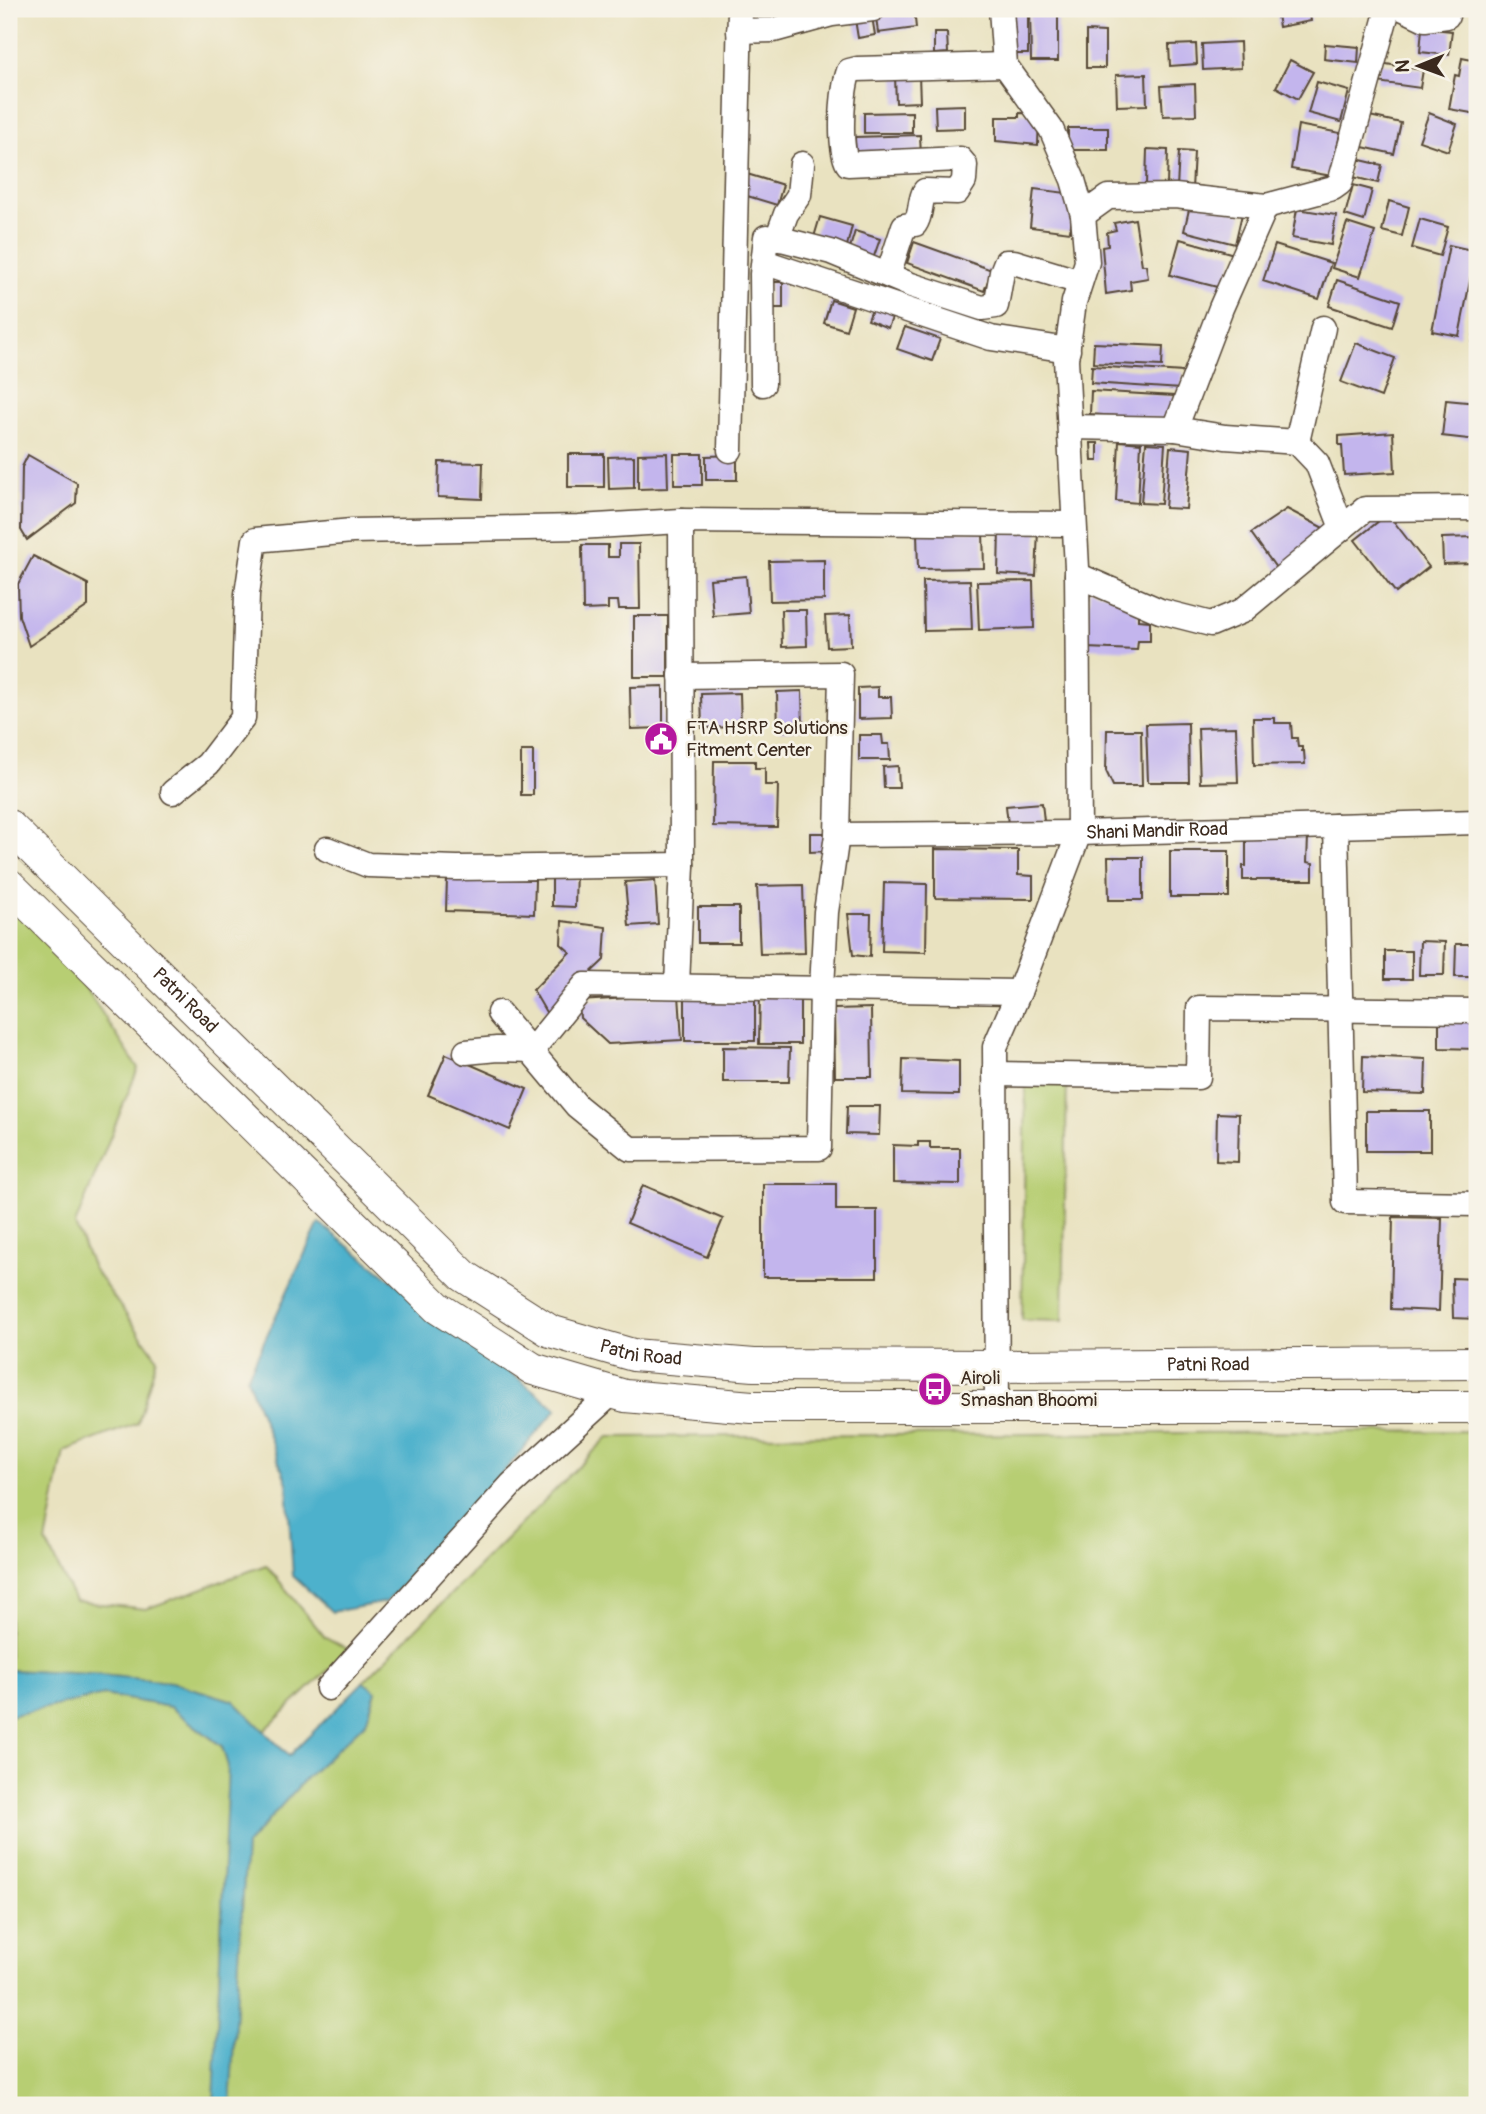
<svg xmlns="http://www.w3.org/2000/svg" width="1486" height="2114" font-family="Pangolin,sans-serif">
  <rect width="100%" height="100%" fill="#f7f3e8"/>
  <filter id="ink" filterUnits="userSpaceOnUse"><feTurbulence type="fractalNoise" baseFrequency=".0143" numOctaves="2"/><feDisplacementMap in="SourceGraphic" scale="14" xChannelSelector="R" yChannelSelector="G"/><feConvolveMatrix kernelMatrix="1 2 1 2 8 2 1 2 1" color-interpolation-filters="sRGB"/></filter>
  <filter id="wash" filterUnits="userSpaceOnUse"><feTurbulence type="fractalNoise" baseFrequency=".00686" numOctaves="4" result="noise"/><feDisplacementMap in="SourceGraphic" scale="28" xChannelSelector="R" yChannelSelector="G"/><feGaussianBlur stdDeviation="1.57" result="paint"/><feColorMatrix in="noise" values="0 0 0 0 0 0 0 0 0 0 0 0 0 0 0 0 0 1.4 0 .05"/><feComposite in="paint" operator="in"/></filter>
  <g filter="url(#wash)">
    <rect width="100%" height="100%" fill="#e9e2c0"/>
    <!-- green -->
    <g fill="#b7ce73" stroke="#797c48" stroke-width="2">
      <polygon points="9,876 14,878 138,1068 75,1225 93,1268 157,1358 138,1423 64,1451 46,1542 75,1601 146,1609 266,1565 324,1636 349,1650 264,1731 234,1701 171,1682 90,1674 9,1670"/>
      <polygon points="1026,1074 1067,1075 1063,1321 1022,1320"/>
      <polygon points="1477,1431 1477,2105 230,2105 246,1845 307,1777 366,1722 376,1692 363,1682 608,1437"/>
      <polygon points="104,1695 170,1707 222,1747 228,1766 214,2105 9,2105 9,1716"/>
    </g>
    <!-- water -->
    <g fill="#4db1cc" stroke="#446e75" stroke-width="2">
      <polygon points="319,1223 557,1409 449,1536 386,1602 332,1612 293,1576 287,1483 247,1378"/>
      <polygon points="9,1670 90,1674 171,1682 234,1701 289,1756 363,1682 376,1691 366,1722 307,1777 246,1845 230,2105 214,2105 228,1766 222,1746 170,1707 104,1695 9,1716"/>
    </g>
    <g id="blocks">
      <!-- building -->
      <g fill="#c3b5ed">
        <polygon points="875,9 914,9 916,28 878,33"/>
        <rect x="1010" y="9" width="18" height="45"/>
        <polygon points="1030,9 1058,9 1058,61 1031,61"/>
        <polygon points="1276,9 1309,9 1311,21 1279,27"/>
        <polygon points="871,10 875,35 858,38 854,13"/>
        <polygon points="1422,28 1452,31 1449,55 1420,52"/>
        <polygon points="1086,31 1105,32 1105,68 1086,68"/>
        <polygon points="934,33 947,33 948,53 934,54"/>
        <polygon points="1240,42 1241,68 1203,70 1202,44"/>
        <polygon points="1196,44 1197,64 1170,66 1169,45"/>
        <polygon points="1325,44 1359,47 1358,63 1324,59"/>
        <polygon points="1462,58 1477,61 1477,114 1449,109 1455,75 1459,76"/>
        <polygon points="1290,60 1313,72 1298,99 1276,87"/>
        <polygon points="1380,63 1423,70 1420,88 1377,82"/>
        <polygon points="1146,74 1147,105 1117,106 1116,75"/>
        <polygon points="919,75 920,102 896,103 895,76"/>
        <polygon points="1317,82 1349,91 1341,122 1308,113"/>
        <polygon points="1195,84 1196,115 1163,116 1161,86"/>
        <polygon points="965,105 965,128 936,129 935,106"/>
        <polygon points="912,112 912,133 864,133 864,113"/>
        <polygon points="1019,113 1039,114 1038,145 996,141 996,117 1019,117"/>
        <polygon points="1429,113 1457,124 1448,151 1419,141"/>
        <polygon points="1365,115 1401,123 1394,154 1358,146"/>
        <polygon points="1298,125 1340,133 1332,176 1291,169"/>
        <rect x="1068" y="128" width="40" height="22"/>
        <polygon points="920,135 921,157 856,159 855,137"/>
        <polygon points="1147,149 1168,150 1167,186 1146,185"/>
        <polygon points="1179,151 1194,152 1192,189 1177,188"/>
        <polygon points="1352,158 1382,165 1378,183 1349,176"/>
        <polygon points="747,174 783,185 777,205 741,194"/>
        <polygon points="1353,185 1372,190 1364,221 1345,215"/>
        <polygon points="1034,189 1075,194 1070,232 1030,227"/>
        <polygon points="1191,201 1242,214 1235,244 1184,231"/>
        <polygon points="1389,201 1409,207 1402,236 1382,231"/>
        <polygon points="1297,209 1336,215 1331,245 1292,238"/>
        <polygon points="820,217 852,226 847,246 814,237"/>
        <polygon points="1135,219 1142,265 1146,265 1148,278 1130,281 1131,290 1106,294 1102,247 1108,246 1107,232 1116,230 1114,223"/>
        <polygon points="1420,219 1448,227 1440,256 1412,248"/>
        <polygon points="1347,223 1375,232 1360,277 1332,268"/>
        <polygon points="855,231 880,239 873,259 849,251"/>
        <polygon points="1180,239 1234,254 1225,289 1170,275"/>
        <polygon points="914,242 992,270 984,291 907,263"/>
        <polygon points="1275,245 1331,263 1319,299 1263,281"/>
        <polygon points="1449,245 1476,251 1459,336 1432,331"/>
        <polygon points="1337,280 1400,301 1392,327 1329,306"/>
        <polygon points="770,282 783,282 783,308 769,308"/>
        <polygon points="831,300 853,307 846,330 824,323"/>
        <polygon points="875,302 895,310 888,328 868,320"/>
        <polygon points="1476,321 1477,321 1477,347 1472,346"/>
        <polygon points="905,327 940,339 932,361 897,349"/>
        <polygon points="1094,343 1163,346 1162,366 1093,363"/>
        <polygon points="1356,343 1395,358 1381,397 1341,382"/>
        <polygon points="1092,366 1183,372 1181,389 1091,383"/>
        <polygon points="1091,391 1174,396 1173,420 1090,414"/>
        <polygon points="1446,400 1477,403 1477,440 1442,436"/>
        <polygon points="1393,432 1395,472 1344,475 1342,445 1339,445 1339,436"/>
        <polygon points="1119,441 1141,443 1138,503 1116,501"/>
        <polygon points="1091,443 1098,443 1098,461 1092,461"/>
        <polygon points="1146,443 1165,444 1161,504 1141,503"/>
        <polygon points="1170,447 1191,449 1186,509 1165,508"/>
        <polygon points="667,453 668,488 638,489 638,454"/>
        <rect x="568" y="454" width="36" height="33"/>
        <rect x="674" y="454" width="28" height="31"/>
        <polygon points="28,455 77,483 76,503 27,540 21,530 22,467"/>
        <polygon points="737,455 737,480 706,480 706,456"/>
        <polygon points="634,456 634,488 609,489 608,457"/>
        <polygon points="439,462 483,463 482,499 438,497"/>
        <polygon points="1287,509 1331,532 1279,572 1251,533"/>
        <polygon points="1388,514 1429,567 1396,593 1355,540"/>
        <polygon points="999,528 1038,530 1036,576 998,574"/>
        <polygon points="983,531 984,568 918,569 917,532"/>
        <polygon points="1474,537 1474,563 1443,564 1442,538"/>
        <polygon points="619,544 639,544 640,609 619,609 618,601 608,601 608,609 583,610 582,545 608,545 608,557 619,557"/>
        <polygon points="33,556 88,584 88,606 29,646 19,616 18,584"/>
        <polygon points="824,560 824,600 770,601 769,561"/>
        <polygon points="746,576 749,613 713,616 710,579"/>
        <polygon points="970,580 972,630 924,631 923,581"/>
        <polygon points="1033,581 1034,628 979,630 977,582"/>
        <polygon points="1090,589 1138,606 1138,620 1150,621 1150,641 1138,641 1137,650 1086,648"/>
        <polygon points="781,610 806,610 807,646 782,647"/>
        <polygon points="850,615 851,646 827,647 825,616"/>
        <rect x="634" y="616" width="34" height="61"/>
        <polygon points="663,686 663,728 631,729 630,687"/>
        <polygon points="878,687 878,697 891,697 892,718 858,719 858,688"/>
        <polygon points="802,691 803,730 778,731 777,692"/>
        <polygon points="740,693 741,727 702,728 701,694"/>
        <polygon points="1253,718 1275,718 1275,723 1291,723 1292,738 1297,738 1298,747 1302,747 1302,751 1304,751 1305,764 1254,765"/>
        <polygon points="1188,723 1189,782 1148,782 1146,724"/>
        <polygon points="1236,727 1238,782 1200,783 1198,728"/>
        <polygon points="1107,730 1141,730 1142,786 1113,786 1106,771"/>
        <polygon points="859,735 882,735 883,744 889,744 890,760 859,760"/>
        <rect x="521" y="751" width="12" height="44"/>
        <polygon points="714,761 755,761 755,768 765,768 765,785 778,785 777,827 713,826"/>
        <polygon points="898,766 899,788 884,788 883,767"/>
        <polygon points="1042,803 1045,830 1009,833 1006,806"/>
        <polygon points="810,833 829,833 829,851 810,852"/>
        <polygon points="1246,837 1308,837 1307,862 1313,863 1313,880 1243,880 1243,866 1246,866"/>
        <polygon points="935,849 1018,850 1018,875 1033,876 1033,899 935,898"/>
        <rect x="1170" y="851" width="59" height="46"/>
        <polygon points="1108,857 1143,857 1143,900 1109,900"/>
        <polygon points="552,868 576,868 575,907 552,906"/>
        <polygon points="447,878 535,880 534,914 446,911"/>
        <polygon points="655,880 658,924 629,926 625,882"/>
        <polygon points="884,883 927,884 926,952 882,951"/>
        <polygon points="803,885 805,953 760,954 757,886"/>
        <rect x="698" y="907" width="41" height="36"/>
        <polygon points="848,914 871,914 870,957 853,955"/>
        <polygon points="562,921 606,927 604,960 547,1014 533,990 570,952 561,944"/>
        <polygon points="1420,941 1445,942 1444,975 1419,975"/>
        <polygon points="1456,944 1477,944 1477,977 1455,977"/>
        <rect x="1385" y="951" width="27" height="28"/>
        <polygon points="755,992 755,1041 685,1041 685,993"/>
        <polygon points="760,992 800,993 800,1044 759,1044"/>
        <polygon points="679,995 682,1040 608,1044 580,1018 579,1001"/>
        <polygon points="871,1008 872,1077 835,1077 834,1009"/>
        <polygon points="1439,1019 1477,1021 1477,1049 1439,1048"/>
        <polygon points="723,1047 790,1048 789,1082 723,1082"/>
        <polygon points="446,1054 527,1089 510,1130 428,1095"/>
        <polygon points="1363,1056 1426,1059 1425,1094 1362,1092"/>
        <polygon points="903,1059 959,1061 959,1095 902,1094"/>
        <polygon points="847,1106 880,1106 879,1135 846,1134"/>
        <rect x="1366" y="1111" width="64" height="40"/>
        <polygon points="1217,1113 1239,1114 1238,1162 1216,1161"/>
        <polygon points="918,1142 930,1142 930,1148 960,1148 960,1184 893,1183 893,1145 918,1146"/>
        <polygon points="763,1184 836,1184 836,1210 877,1210 877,1277 763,1277"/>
        <polygon points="643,1185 723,1219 707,1257 627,1223"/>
        <polygon points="1393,1217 1442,1218 1439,1311 1391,1309"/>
        <polygon points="1452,1278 1477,1279 1477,1319 1453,1318"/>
      </g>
    </g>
  </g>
  <g filter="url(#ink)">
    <use href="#blocks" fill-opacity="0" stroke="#554636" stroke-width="2"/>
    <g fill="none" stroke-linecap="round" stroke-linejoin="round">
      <!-- minor casing -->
      <g stroke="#554636" stroke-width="27">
        <g id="minor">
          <polyline points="1404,9 1425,19 1447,16 1448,9"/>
          <polyline points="739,31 774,30 832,14 873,9"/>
          <polyline points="1266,206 1221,308 1175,429 1225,437 1297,442 1317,463 1342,528"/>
          <polyline points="1083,215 1108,197 1175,196 1266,206 1333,188 1340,183 1388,9"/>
          <polyline points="777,239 786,214 799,195 802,164"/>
          <polyline points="764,262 991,338 1068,350"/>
          <path d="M888,275l16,-49 11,-2c7,-10 4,-23 10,-33l32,1 7,-11 1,-16 -5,-6 -112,5c-10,-17 -6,-74 1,-93l8,-2 148,-4"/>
          <polyline points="763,384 762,274 766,237 785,240 831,252 911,285 982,308 996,306 1002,272 1006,262 1014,262 1080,282"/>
          <polyline points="1070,427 1175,429"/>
          <polyline points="1297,442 1323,328"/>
          <polyline points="730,450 740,9"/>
          <polyline points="1077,575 1160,611 1211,624 1242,611 1365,509 1477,508"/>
          <polyline points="173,792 208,764 243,718 247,594 255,540 352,531 579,527 681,521 1074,524"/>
          <polyline points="1336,826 1345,1202 1477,1204"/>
          <path id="s1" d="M837,835l242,-2 398,-11"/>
          <polyline points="327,849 368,865 457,868 682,865"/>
          <polyline points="677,986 682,865 681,521"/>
          <polyline points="499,1013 577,1106 630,1149 819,1148 822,988 826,912 837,835 841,674 681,676"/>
          <polyline points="466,1052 497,1049 532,1050 585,985 1019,992"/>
          <polyline points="995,1074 1198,1077 1199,1008 1477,1011"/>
          <polyline points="997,1408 995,1047 1019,992 1079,833 1077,568 1066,359 1074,302 1087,262 1083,215 1073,180 1051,129 1005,65 1001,9"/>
          <polyline points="328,1688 512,1484 613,1392"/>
        </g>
      </g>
      <!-- major casing -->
      <g stroke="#554636" stroke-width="34">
        <g id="major">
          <path id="s2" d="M9,826l455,450 86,55 83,24 121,10 243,1 480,-3"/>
          <polyline points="9,885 438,1308 533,1369 625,1396 752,1407 1477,1407"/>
        </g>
      </g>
      <!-- minor -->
      <use href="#minor" stroke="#fff" stroke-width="24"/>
      <!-- major -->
      <use href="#major" stroke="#fff" stroke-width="32"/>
    </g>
  </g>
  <!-- icons -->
  <defs>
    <g id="civic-disc" transform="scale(1.75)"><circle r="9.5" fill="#b5179e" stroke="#f7f3e8"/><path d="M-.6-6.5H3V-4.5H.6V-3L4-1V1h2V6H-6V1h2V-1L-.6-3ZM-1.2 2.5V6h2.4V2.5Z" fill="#fff"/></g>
    <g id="bus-disc" transform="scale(1.75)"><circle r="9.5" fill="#b5179e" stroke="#f7f3e8"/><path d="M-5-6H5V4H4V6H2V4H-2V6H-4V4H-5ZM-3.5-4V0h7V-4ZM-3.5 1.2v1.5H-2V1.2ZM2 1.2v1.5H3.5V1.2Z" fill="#fff"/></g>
  </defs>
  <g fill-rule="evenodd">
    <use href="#civic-disc" x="661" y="739"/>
    <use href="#bus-disc" x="935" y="1389"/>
  </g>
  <g text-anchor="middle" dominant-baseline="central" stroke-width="5" stroke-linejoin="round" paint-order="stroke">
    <!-- poi labels -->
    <g font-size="19" fill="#3b2a1e" stroke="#f7f3e8" text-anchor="start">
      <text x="686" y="728">FTA HSRP Solutions<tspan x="686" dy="22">Fitment Center</tspan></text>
      <text x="960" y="1378">Airoli<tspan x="960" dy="22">Smashan Bhoomi</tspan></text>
    </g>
    <!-- street labels -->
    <g font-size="19" fill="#3b2a1e" stroke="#f7f3e8">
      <text stroke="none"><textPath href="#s1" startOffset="320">Shani Mandir Road</textPath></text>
      <text stroke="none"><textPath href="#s2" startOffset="248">Patni Road</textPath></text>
      <text stroke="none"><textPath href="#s2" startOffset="836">Patni Road</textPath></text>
      <text stroke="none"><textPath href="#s2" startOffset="1404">Patni Road</textPath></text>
    </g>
  </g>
  <!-- margin -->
  <rect width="1486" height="2114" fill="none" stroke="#f7f3e8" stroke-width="35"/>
  <!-- north arrow -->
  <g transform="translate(1419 66) rotate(269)" stroke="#f7f3e8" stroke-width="5" paint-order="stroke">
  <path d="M0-5L12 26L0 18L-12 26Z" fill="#3b2a1e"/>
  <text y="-10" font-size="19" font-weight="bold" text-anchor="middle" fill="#3b2a1e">N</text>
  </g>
</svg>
